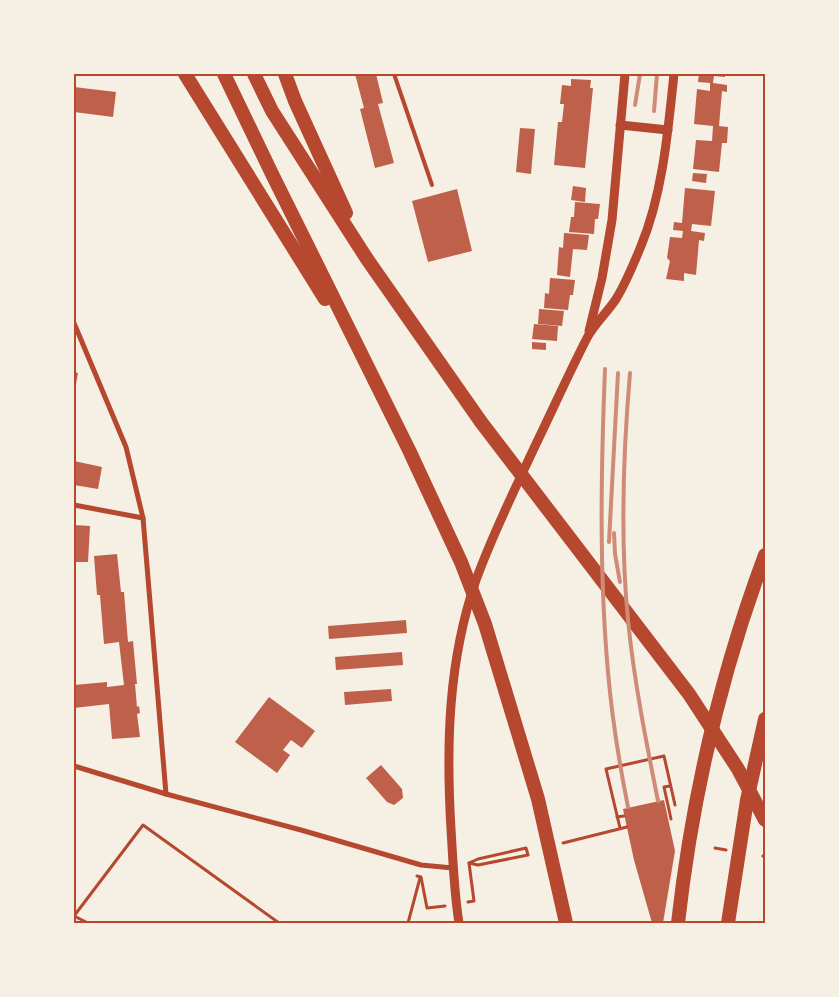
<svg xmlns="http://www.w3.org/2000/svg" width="839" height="997" font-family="'Varela Round',sans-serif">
  <rect width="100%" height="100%" fill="#f6efe4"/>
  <!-- building -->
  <g fill="#bf614a">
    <polygon points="355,74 376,74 383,103 378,104 394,163 375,168 360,109 364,108"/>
    <polygon points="699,74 725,74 725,77 714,76 713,83 727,85 727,92 722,91 719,126 728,127 727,143 722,143 719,172 693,169 696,140 712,141 713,126 694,124 697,89 710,91 710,83 698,82"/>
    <polygon points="571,79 591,80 590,88 593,88 585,168 554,165 558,122 562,122 564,104 560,104 562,85 571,86"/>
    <polygon points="74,87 116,92 113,117 74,112"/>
    <polygon points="520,128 535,129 531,174 516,172"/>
    <polygon points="693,173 707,174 706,183 692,181"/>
    <polygon points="573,186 586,188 585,202 571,200"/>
    <polygon points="685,188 715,191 711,226 692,224 691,231 705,233 704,241 699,240 696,275 684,273 684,281 666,279 670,261 667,258 670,237 682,238 683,231 673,230 674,222 682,223"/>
    <polygon points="457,189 472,251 428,262 412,201"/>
    <polygon points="575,202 600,204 598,219 595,219 594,234 569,232 571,217 574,217"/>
    <polygon points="564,233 589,235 587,250 573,249 570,277 557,275 559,247 563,248"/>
    <polygon points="550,278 575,280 573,295 570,295 568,310 544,308 545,293 549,294"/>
    <polygon points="539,309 564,311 562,326 538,324"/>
    <polygon points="534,324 558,326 557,341 532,339"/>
    <polygon points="532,342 546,343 546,350 532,349"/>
    <polygon points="74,372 78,373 75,390 74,390"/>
    <polygon points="74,461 102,467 98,489 74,485"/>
    <polygon points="74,525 90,526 88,562 74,562"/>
    <polygon points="117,554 121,592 124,592 128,642 133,641 137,684 135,684 137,707 139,706 140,713 137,714 140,737 112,739 109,704 74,708 74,685 107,682 107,687 124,685 119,642 104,644 100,595 97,595 94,556"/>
    <polygon points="406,620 407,633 329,639 328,626"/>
    <polygon points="402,652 403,665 336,670 335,657"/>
    <polygon points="391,689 392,701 345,705 344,692"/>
    <polygon points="269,697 315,731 302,748 291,740 283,750 290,755 277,773 235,742"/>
    <polygon points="381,765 402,789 403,798 394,805 387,802 366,778"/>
    <polygon points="664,800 675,851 663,923 652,923 634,860 623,809"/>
  </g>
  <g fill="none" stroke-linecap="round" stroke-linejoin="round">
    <!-- path -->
    <g stroke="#b5482f" stroke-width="3">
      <polyline points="670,786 664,787 671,819"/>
      <polyline points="617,817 624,816"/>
      <polyline points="620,828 606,769 664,756 675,805"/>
      <polyline points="563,843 627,827"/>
      <polygon points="526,848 528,855 478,865 469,863 478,859"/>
      <polyline points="715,848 726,850"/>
      <polyline points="763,856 765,857"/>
      <polyline points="417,876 421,877 427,908 445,906"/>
      <polyline points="468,902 474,901 469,863"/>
      <polyline points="88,923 74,916 143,825 279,923"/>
      <polyline points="408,923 420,878"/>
    </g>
    <!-- service -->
    <polyline stroke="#b5482f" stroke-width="4" points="394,74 432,185"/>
    <!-- minor -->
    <g stroke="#b5482f" stroke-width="5">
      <polyline points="74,323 126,447 143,518 166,794"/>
      <polyline points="74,505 143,518"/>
      <polyline points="74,766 166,794 301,830 421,865 453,868"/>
    </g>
    <!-- tertiary -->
    <g stroke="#b5482f" stroke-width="9">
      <polyline points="620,125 668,130"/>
      <polyline points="589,331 602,278 612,220 625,74"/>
      <path d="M459,923c-5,-31 -6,-62 -8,-94 -5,-84 -3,-168 25,-249 17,-47 39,-91 60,-136 17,-35 33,-71 51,-106 7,-14 20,-25 29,-39 10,-16 18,-36 25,-53 22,-53 27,-116 33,-172"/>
    </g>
    <!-- motorway -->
    <g stroke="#b5482f" stroke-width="14">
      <polyline points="185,74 325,299"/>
      <polyline points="224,74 273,176 409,450 461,562 485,624 538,799 566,923"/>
      <polyline points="254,74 272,111 367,259 481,422 689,694 738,769 765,820"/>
      <polyline points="285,74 295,101 346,213"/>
      <path d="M678,923c14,-125 43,-250 87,-368"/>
      <polyline points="728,923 747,800 765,719"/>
    </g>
    <!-- rail -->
    <g stroke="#cf8b77" stroke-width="4">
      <polyline points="635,105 640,74"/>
      <polyline points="654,111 657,74"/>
      <path d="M605,369c-4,101 -6,203 3,303 4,46 11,90 20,135"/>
      <path d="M630,373c-7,82 -10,165 -2,247 6,61 18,121 30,181"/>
      <polyline points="614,533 615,554 620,582"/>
      <polyline points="609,542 618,373"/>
    </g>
  </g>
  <!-- border -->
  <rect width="839" height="997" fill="none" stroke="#f6efe4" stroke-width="150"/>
  <rect x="75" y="75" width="689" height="847" fill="none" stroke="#b5482f" stroke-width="2"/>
</svg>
